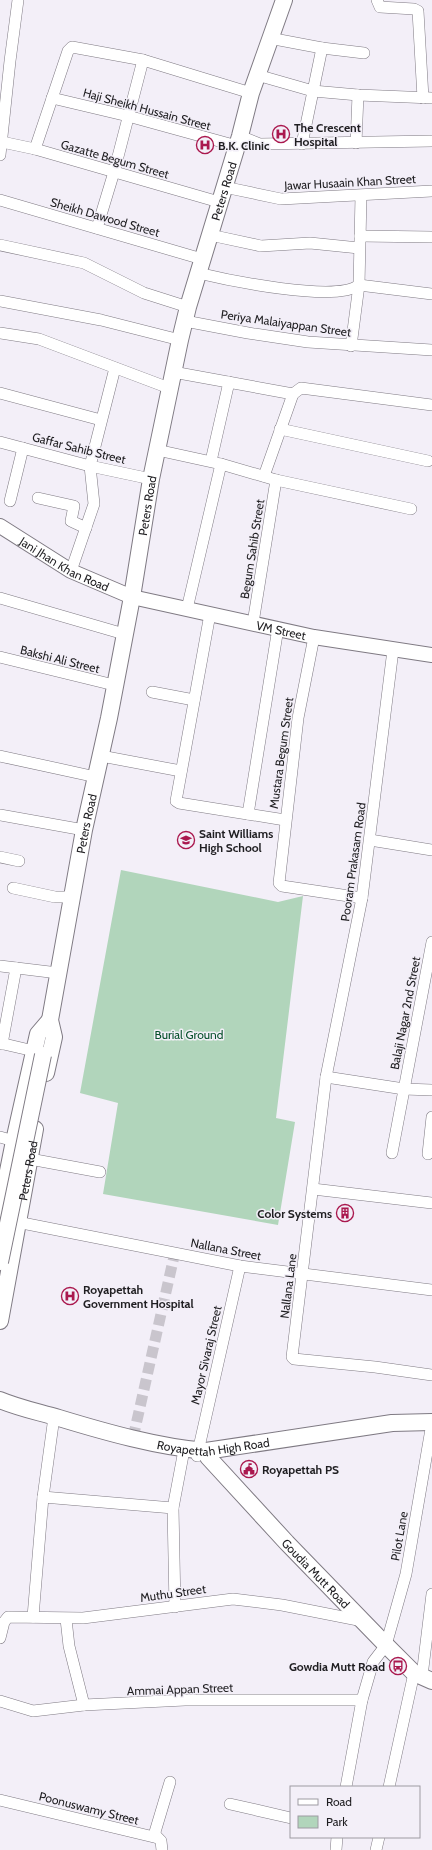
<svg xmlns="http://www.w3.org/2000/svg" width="432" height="1850" font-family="Cabin,sans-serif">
  <rect width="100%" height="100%" fill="#f3eff8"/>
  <!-- green -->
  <polygon fill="#b1d5bb" points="121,870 278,902 303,896 276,1118 295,1122 278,1225 103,1194 118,1103 80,1093"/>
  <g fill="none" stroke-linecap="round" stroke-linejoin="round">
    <!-- minor-tunnel -->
    <polyline stroke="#c9c5cd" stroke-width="11" stroke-dasharray="11 5.5" stroke-linecap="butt" points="133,1438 175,1252"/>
    <!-- minor casing -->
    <g stroke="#7f7a83" stroke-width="12">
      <g id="minor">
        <polyline points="377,0 380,7 414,9 418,11 423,98"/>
        <polyline points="269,38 322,48 364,53"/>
        <polyline points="257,75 313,91 358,95 432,98"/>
        <polyline points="52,98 128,116 237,146"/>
        <polyline points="240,136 260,144 432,141"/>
        <polyline points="2,142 35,149 219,202"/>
        <polyline points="356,143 358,95"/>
        <polyline points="302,144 322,48"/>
        <polyline points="35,149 68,51 72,47 143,60 251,93"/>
        <polyline points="0,155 10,61 18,0"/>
        <polyline points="224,187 281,199 432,191"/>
        <polyline points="0,200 202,259"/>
        <polyline points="97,228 114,172 143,60"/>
        <polyline points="210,235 261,246 310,243 359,248"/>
        <polyline points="360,236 432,237"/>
        <polyline points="0,245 84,263 144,293 188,307"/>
        <path d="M198,273c29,7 138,30 161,12l73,9"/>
        <polyline points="0,301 101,320 180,340"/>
        <polyline points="185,321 248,333 308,342 432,350"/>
        <polyline points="0,333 39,339 169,388"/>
        <polyline points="351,346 359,285 361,196"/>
        <polyline points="173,372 293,394 301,388 432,405"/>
        <polyline points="0,393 101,420"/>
        <polyline points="280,429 428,461"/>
        <polyline points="0,442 90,466 151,479"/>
        <polyline points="157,450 221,464 276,480 411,509"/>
        <polyline points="211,461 229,382"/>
        <polyline points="264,476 293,394"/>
        <polyline points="38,498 74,506 71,521 86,528"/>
        <polyline points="10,501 23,448"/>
        <polyline points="71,571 94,504 90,466 115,368"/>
        <polyline points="0,598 124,634"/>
        <polyline points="187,609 221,464"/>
        <polyline points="210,614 176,801 179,803 285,820"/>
        <polyline points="253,623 276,480"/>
        <polyline points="314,637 298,718 279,883 282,886 362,898"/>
        <polyline points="393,650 362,898 326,1077 292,1357 294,1359 375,1367 432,1375"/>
        <polyline points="0,657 114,685"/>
        <polyline points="152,692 194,700"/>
        <polyline points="0,756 96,777"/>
        <polyline points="101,756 181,771"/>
        <polyline points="248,814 278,628"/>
        <polyline points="0,815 84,830"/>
        <polyline points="370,840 432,850"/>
        <polyline points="0,857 19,861"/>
        <polyline points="13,888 55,897 71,897"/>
        <polyline points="0,966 58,973"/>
        <polyline points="0,1043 34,1051"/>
        <polyline points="2,1044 16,968"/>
        <polyline points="326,1077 404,1089 432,1090"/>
        <polyline points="0,1137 14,1141"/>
        <polyline points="392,1153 432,942"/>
        <polyline points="428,1154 432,1117"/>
        <polyline points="30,1159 100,1172"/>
        <polyline points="313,1189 432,1203"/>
        <polyline points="12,1221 240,1266 432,1290"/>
        <polyline points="197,1456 240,1266"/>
        <polyline points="43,1497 173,1508"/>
        <polyline points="175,1607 173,1508 184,1450"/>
        <polyline points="33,1617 43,1497 54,1417"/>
        <polyline points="66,1619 69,1646 84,1705"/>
        <polyline points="0,1638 4,1622 8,1617 83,1618 233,1599 282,1605 363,1621"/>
        <polyline points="422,1676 432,1594"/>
        <polyline points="0,1701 33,1711 84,1705 185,1700 362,1700"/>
        <polyline points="346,1787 362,1700 373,1662 386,1645 406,1574 431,1429"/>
        <polyline points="389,1787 414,1673"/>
        <polyline points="0,1800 158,1838"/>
        <polyline points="230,1804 291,1818"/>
        <polyline points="162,1850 161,1841 156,1836 155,1832 170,1782"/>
        <polyline points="336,1850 337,1837"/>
        <polyline points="376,1850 379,1837"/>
      </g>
    </g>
    <!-- tertiary casing -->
    <g stroke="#7f7a83" stroke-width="16">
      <g id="tertiary">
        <path id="s1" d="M0,526l71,45 61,26 182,40 118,18"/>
      </g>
    </g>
    <!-- secondary casing -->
    <g stroke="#7f7a83" stroke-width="18">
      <g id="secondary">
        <path id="s2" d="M46,1073l8,-36 -4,-17 34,-190 25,-112 23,-121 19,-118 29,-139 8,-33 52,-171 11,-43 33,-93"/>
        <polyline points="0,1211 14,1141 38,1034 50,1020"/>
        <path id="s3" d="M0,1321l35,-192"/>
        <path id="s4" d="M0,1400c19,8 39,12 59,18 46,14 99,29 147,33l186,-28 40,-1"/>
        <path id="s5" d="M206,1451l2,6 79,86 99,102 28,28 18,8"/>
      </g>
    </g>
    <!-- minor -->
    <use href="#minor" stroke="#fff" stroke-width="11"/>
    <!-- tertiary -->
    <use href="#tertiary" stroke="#fff" stroke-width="14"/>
    <!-- secondary -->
    <use href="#secondary" stroke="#fff" stroke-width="16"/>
    <!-- secondary-bridge casing -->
    <g stroke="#7f7a83" stroke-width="18" stroke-linecap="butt">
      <polyline id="secondary-bridge" points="0,1262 43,1055"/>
    </g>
    <!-- secondary-bridge -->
    <use href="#secondary-bridge" stroke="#fff" stroke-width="16"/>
  </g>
  <!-- icons -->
  <defs>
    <g id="hospital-ring" transform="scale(0.9)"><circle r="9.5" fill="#f3eff8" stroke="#aa184e" stroke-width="1.5"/><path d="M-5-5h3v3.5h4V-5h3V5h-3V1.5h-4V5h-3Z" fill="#aa184e"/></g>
    <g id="school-ring" transform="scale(0.9)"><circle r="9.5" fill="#f3eff8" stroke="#aa184e" stroke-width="1.5"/><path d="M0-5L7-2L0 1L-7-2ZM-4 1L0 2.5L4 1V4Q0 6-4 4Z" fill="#aa184e"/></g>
    <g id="building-ring" transform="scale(0.9)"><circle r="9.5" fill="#f3eff8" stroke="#aa184e" stroke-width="1.5"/><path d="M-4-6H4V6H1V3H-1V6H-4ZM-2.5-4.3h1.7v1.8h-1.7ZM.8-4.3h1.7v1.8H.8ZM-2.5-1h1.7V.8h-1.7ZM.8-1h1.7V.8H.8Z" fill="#aa184e"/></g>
    <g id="civic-ring" transform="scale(0.9)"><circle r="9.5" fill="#f3eff8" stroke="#aa184e" stroke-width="1.5"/><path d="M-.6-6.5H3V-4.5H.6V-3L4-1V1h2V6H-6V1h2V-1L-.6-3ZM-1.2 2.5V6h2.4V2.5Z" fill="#aa184e"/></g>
    <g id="bus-ring" transform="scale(0.9)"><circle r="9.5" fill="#f3eff8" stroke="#aa184e" stroke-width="1.5"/><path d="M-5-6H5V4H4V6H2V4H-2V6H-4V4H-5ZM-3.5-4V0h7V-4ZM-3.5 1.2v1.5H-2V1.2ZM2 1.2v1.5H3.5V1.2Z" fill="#aa184e"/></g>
  </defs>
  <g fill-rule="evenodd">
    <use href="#hospital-ring" x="281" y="134"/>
    <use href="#hospital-ring" x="205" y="145"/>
    <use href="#school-ring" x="186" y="840"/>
    <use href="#building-ring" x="345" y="1213"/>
    <use href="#hospital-ring" x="70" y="1296"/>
    <use href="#civic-ring" x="249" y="1469"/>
    <use href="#bus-ring" x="398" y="1666"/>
  </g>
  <g text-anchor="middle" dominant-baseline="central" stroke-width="3" stroke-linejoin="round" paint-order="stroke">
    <!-- street labels -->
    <g font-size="12" fill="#1f1e21" stroke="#f3eff8">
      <text transform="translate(147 109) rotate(15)">Haji Sheikh Hussain Street</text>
      <text transform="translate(115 159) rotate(16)">Gazatte Begum Street</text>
      <text transform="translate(350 182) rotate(-3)">Jawar Husaain Khan Street</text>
      <text stroke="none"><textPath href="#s2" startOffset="902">Peters Road</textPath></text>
      <text transform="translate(105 217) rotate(16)">Sheikh Dawood Street</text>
      <text transform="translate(286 323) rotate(8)">Periya Malaiyappan Street</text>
      <text transform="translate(79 448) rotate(14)">Gaffar Sahib Street</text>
      <text stroke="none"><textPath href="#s2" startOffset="578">Peters Road</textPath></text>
      <text transform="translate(252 549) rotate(-81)">Begum Sahib Street</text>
      <text stroke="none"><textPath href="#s1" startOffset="75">Jani Jhan Khan Road</textPath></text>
      <text stroke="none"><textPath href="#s1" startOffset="303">VM Street</textPath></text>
      <text transform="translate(60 659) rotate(14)">Bakshi Ali Street</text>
      <text transform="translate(281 753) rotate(-82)">Mustara Begum Street</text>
      <text stroke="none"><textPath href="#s2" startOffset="254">Peters Road</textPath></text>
      <text transform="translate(353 862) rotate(-82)">Pooram Prakasam Road</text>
      <text transform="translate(405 1013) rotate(-79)">Balaji Nagar 2nd Street</text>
      <text stroke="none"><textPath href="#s3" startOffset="153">Peters Road</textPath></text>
      <text transform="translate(226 1249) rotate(11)">Nallana Street</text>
      <text transform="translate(288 1286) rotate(-83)">Nallana Lane</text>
      <text transform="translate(206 1355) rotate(-77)">Mayor Sivaraj Street</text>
      <text stroke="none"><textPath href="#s4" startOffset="220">Royapettah High Road</textPath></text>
      <text transform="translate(399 1536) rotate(-80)">Pilot Lane</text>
      <text stroke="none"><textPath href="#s5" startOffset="165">Goudia Mutt Road</textPath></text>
      <text transform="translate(173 1593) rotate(-8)">Muthu Street</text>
      <text transform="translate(180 1689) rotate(-2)">Ammai Appan Street</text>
      <text transform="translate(89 1808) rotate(14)">Poonuswamy Street</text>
    </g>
    <!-- poi labels -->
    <g font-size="12" font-weight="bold" fill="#1f1e21" stroke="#f3eff8" text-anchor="start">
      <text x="294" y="127">The Crescent<tspan x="294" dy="14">Hospital</tspan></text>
      <text x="218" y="145">B.K. Clinic</text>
      <text x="199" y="833">Saint Williams<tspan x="199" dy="14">High School</tspan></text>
      <text x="332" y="1213" text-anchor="end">Color Systems</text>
      <text x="83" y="1289">Royapettah<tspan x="83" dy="14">Government Hospital</tspan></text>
      <text x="262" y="1469">Royapettah PS</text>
      <text x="385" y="1666" text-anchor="end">Gowdia Mutt Road</text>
    </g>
    <!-- park labels -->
    <g font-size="12" fill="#06502b" stroke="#f3eff8">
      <text x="189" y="1034">Burial Ground</text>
    </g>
  </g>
  <!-- legend -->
  <rect x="290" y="1786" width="130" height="52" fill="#f3eff8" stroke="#9e9ba2"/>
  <rect x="298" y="1799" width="20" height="6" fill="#ffffff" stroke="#9e9ba2"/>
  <text x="326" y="1806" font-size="12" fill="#1f1e21">Road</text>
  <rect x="298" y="1816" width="20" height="12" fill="#b1d5bb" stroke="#9e9ba2"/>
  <text x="326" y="1826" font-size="12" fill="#1f1e21">Park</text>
</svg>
